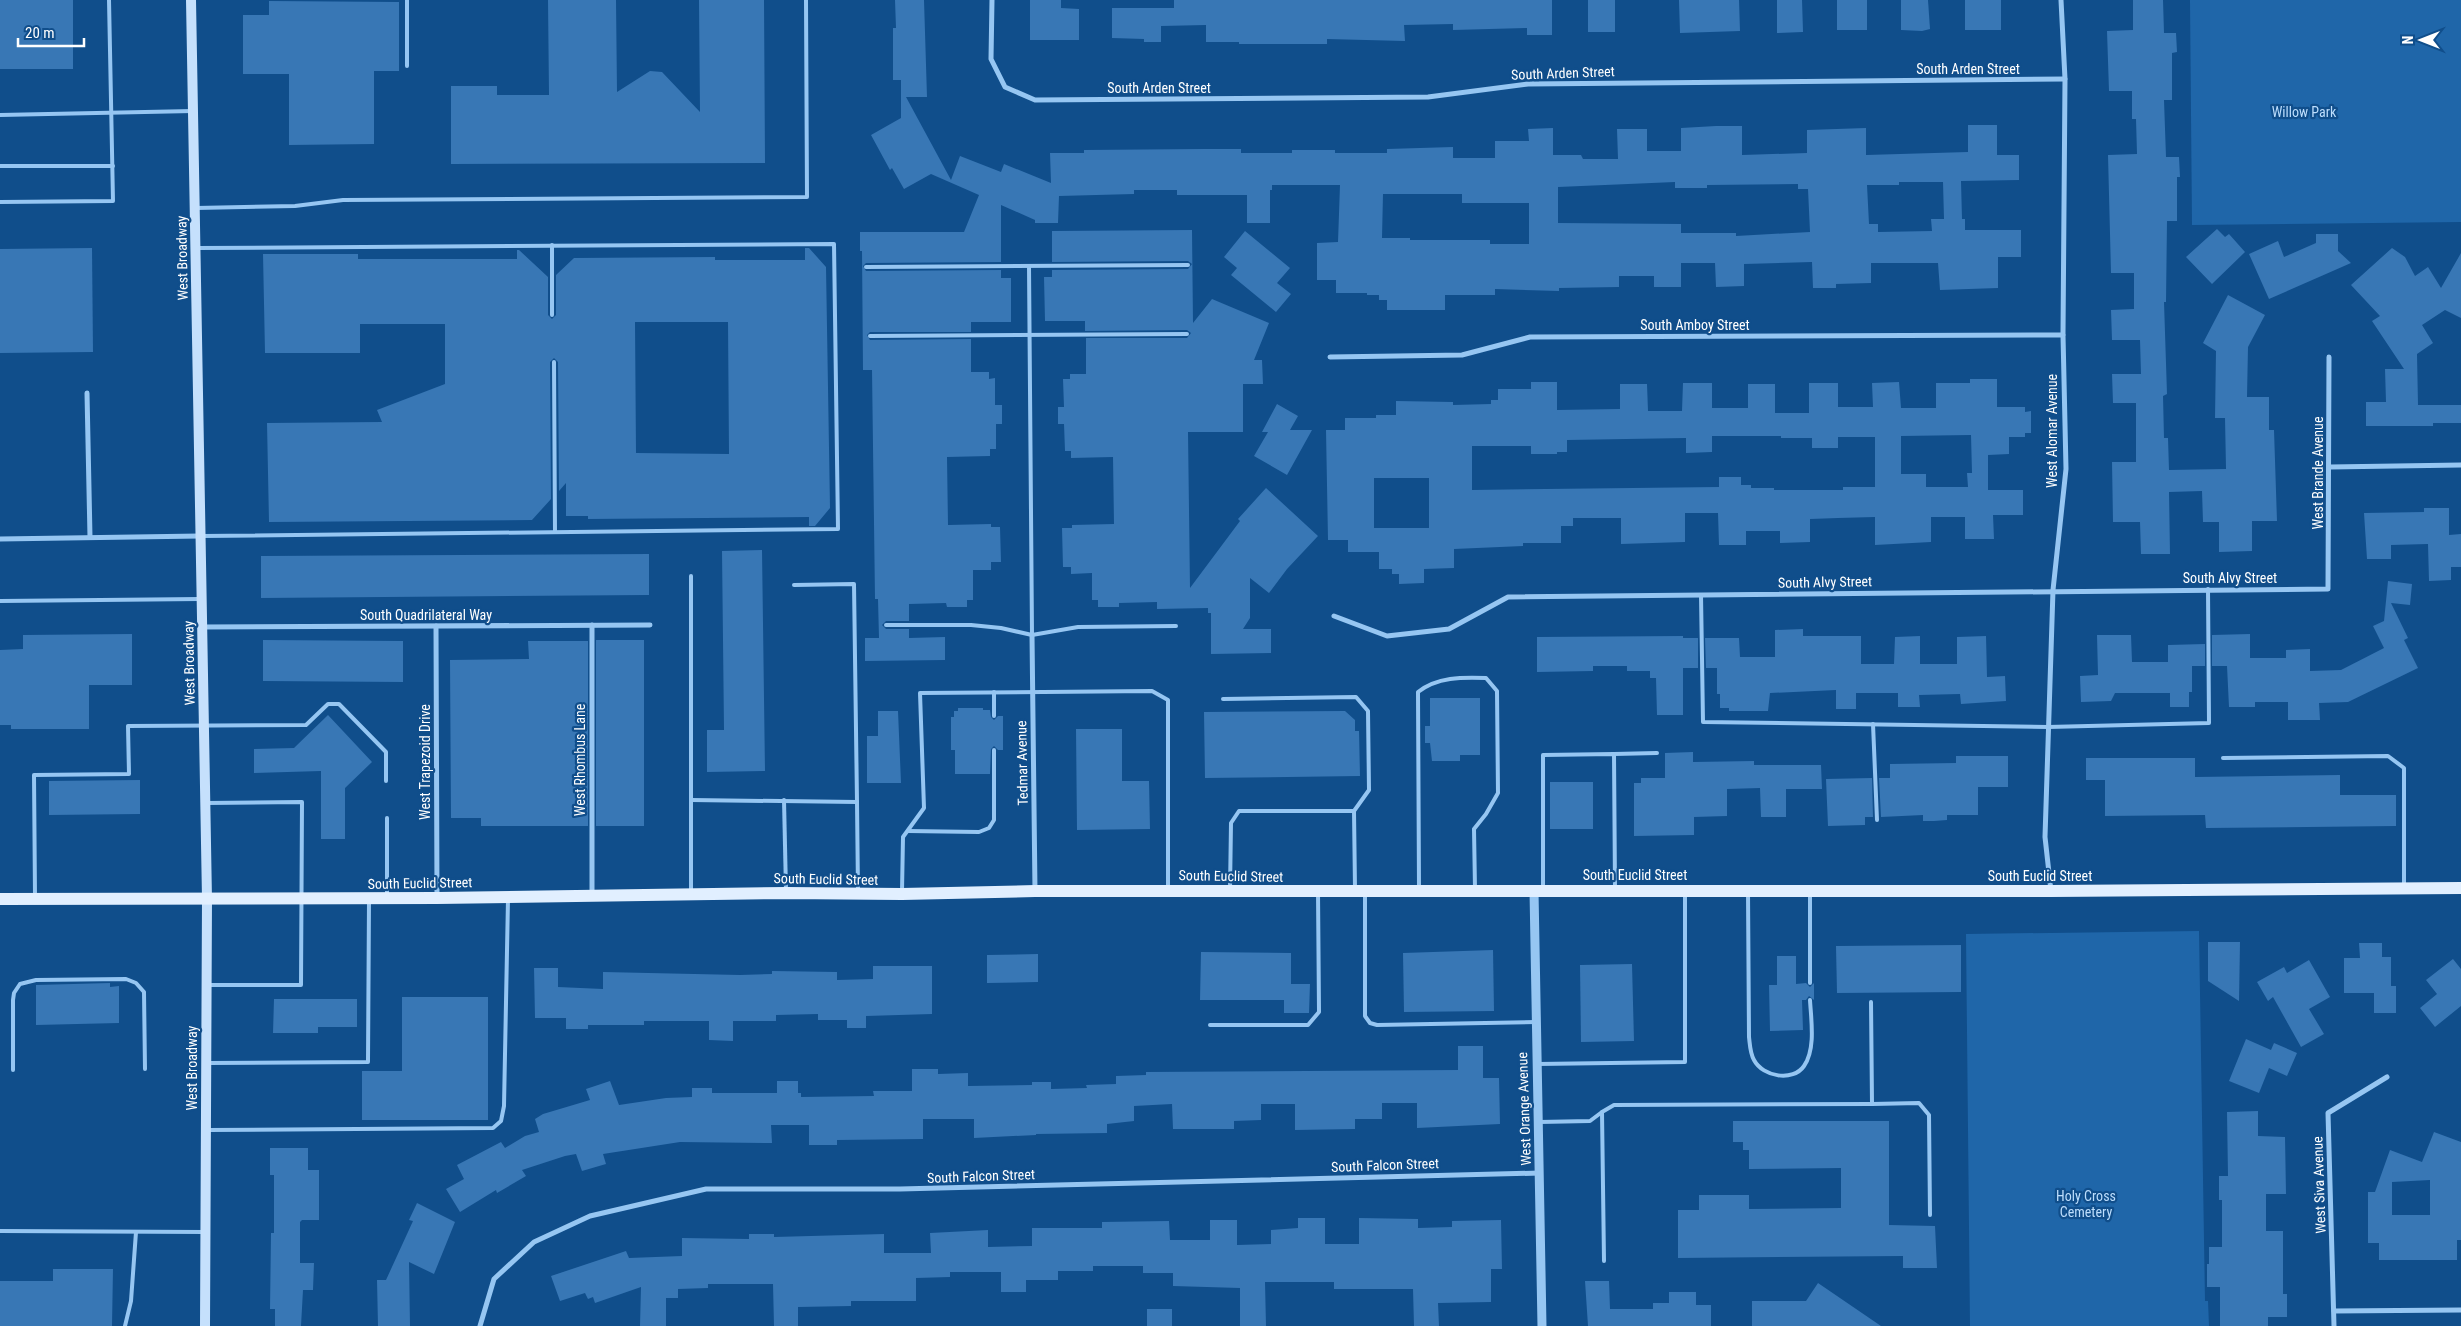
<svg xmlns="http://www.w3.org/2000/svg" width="2461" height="1326" font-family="'Roboto Condensed',sans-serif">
  <rect width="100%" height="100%" fill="#104e8b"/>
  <!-- green -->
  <g fill="#1f66a9">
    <polygon points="2190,0 2461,0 2461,222 2192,225"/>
    <polygon points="2199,931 2205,1301 2208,1301 2209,1326 1970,1326 1966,934"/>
  </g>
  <!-- building -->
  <g fill="#3877b5" fill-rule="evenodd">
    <rect x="0" y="0" width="73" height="69"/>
    <polygon points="548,0 616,0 617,92 650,71 662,72 700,112 699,0 764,0 765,163 451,164 451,86 497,86 497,95 549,95"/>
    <path d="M895,0h29l3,97h-21l45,83 9,-24 41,16 3,-8 47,19 -1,-30h34v-3l119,-1h38v4h51v-3h43v3h52v-4l66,-2v11h42v-17h34l-1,-12 25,-1v27h28l2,4h35l-1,-30h30v22h34v-23l35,-2h26v29l65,-2v-23l59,-2v27l102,-3v-27h29v30h22v25l-58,1 1,38h3v11h56v27h-23v31l-58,2 -2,-27h-67v20l-35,1v4h-23l-1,-26 -68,2v22l-28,1 -1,-24h-34v24h-27v-11h-35v11l-60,1v3l-64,-2v6h-50v15h-58v-10h-8v-5h-12v-2h-31v-13h-19v-37l21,-1 2,-57h-68v5h-2v33h-23v-28h-70v-5h-43v4l-75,2 -1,27h-23v-3l-34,-15v57l-135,1 -3,3 3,5 135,-1v8h10v44h-40v10h-101l-3,3 3,5 101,-1v33h18v7l6,-1v27h7v19h-6v25h-6v7l-43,1 1,68 43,-1v3h9l1,35h-10v8h-18v30h-6v7h-20l-1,-4 -37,1v17h-23l-4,4 4,4h23v9l36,-1v23l-80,1v-23h14l-1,-39h-3l-3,-229h-9l-1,-119h-2v-19h104l15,-37 -48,-21 -27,15 -12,-21 -2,2 -19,-35 30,-17v-38h-8v-52h3zM1675,182v6h32v-3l91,-1v5h10l2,43 -74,4v-3h-55v-9l-123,-1v-36zM1899,182h44l1,37h-13l1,12 -54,1v-8h-9l-2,-39h32zM1383,194h79v9h67v41h-39v-4h-80v-2h-28z"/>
    <polygon points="1030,0 1061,0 1061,8 1079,9 1079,40 1030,40"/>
    <polygon points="1174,0 1552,0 1552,35 1527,35 1527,28 1453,30 1453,24 1404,25 1405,41 1327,39 1327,44 1239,44 1239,42 1206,42 1206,25 1161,26 1161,42 1144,42 1144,39 1112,38 1112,8 1174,8"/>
    <rect x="1588" y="0" width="27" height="32"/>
    <polygon points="1679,0 1739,0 1740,31 1680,33"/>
    <polygon points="1777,0 1802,0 1803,32 1777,33"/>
    <rect x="1837" y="0" width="30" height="30"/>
    <polygon points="1901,0 1928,0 1930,29 1922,31 1901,30"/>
    <rect x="1965" y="0" width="36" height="30"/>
    <polygon points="2133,0 2163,0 2164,33 2176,33 2177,52 2172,53 2172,100 2164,100 2166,157 2179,157 2180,177 2177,177 2177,221 2167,221 2166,302 2164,302 2167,394 2163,396 2164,438 2168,438 2169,470 2226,469 2225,418 2215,418 2216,351 2203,343 2228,295 2265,315 2248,347 2247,397 2269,397 2269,430 2274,430 2277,521 2252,521 2252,551 2219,552 2219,522 2203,522 2202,491 2169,492 2170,554 2141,554 2140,522 2113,522 2112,462 2136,462 2136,403 2113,403 2112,374 2141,374 2140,340 2112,340 2111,310 2134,309 2134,273 2111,273 2108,155 2137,154 2136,119 2132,119 2132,91 2109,91 2107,31 2133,30"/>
    <polygon points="269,1 399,2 399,71 374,71 374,144 289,145 289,74 243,74 243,15 269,15"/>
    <polygon points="2217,229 2225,237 2229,234 2245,252 2212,284 2186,257"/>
    <polygon points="1192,230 1193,323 1212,299 1269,323 1254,360 1262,360 1263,384 1243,384 1243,432 1188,432 1190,588 1240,521 1238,519 1266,488 1318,536 1287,569 1269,593 1250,578 1250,618 1243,629 1271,629 1271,653 1211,654 1211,613 1208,613 1208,608 1157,609 1157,602 1119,603 1119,607 1098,607 1098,600 1092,600 1092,573 1071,574 1071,567 1063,567 1062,528 1072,528 1072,525 1114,524 1113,457 1071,458 1071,451 1065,451 1064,424 1058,424 1058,407 1064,407 1063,379 1070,379 1070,374 1086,374 1086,338 1187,338 1191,333 1187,330 1085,331 1085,321 1045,321 1044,277 1052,277 1052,270 1188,269 1192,264 1188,261 1052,262 1052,231"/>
    <polygon points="1245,231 1290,268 1277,283 1291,294 1276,312 1231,275 1237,268 1224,257"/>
    <polygon points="2316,234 2338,234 2338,251 2351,263 2269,299 2249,254 2278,241 2284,257 2316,243"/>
    <polygon points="92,248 93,352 0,353 0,249"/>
    <path d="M805,248h4l17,19 4,241 -15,18h-6v-9l-221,2v-3h-22v-33l-7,8 -1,-129 -4,-4 -4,4 1,137 -19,21 -263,2 -2,-99 115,-1 -5,-12 68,-26v-60h-85v29h-95l-2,-99h95v5h159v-9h2l29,27v38l4,4 4,-4v-40l18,-17 141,-1v3h90zM635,322h93l1,132 -93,-1z"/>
    <polygon points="2392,248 2405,257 2415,276 2428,267 2441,288 2461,253 2461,318 2445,310 2422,325 2433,343 2417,354 2418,405 2461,405 2461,423 2433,423 2433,426 2366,426 2366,402 2386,402 2385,369 2404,369 2372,321 2380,316 2351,285"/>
    <path d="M1970,379h27v28h28v5l6,-1v22h-6v4h-16v17l-21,1v35h35v25h-30l1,24h-29v-22h-34v25l-56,3v-28l-37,1 -28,1v23l-30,1v-12h-34v14h-27l-1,-32h-33v29l-64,2v-26h-48v8h-12v17h-38v3l-69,3v19l-30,1v14l-25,1v-10h-7v-5h-13v-17h-31v-12h-20l-2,-110h19v-12h31v-3h20v-14l57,1v3l38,-1v-4h7v-11h33v-7h26v28l63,-1v-25h27l1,27h34l1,-28h29v25h36v-24h27v29h34v-30h29v24h35l-1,-24 27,-1 2,26h35v-25h34zM1971,435l1,38h-5l1,14h-42v-13h-25v-38zM1712,436h69v2h31v10h26v-11h37v50h-32v3h-69v-2h-23v-3h-10v-8h-22v10l-247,3v-44h59v8h26v-2h10v-12l119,-2v15l26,-1zM1374,478h55v50h-55z"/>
    <polygon points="1277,404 1298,416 1290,430 1312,430 1287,475 1254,456 1268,432 1262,432"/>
    <polygon points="2424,508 2449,508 2449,535 2461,534 2461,567 2451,567 2451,580 2429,581 2428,544 2391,545 2391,559 2367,559 2364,513 2424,512"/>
    <polygon points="762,550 765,771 707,772 707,730 724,730 722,551"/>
    <polygon points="649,554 649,595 261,598 261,556"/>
    <polygon points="2388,581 2412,584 2410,605 2391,603 2408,638 2404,640 2418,668 2348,702 2319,703 2320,720 2288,720 2288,702 2255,702 2255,707 2229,707 2227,666 2212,666 2212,635 2250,634 2250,658 2286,658 2286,650 2310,649 2310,671 2341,670 2384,648 2373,626 2384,621"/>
    <polygon points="1803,629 1803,636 1861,636 1861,664 1894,664 1895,637 1920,636 1920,664 1957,664 1957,637 1986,636 1987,677 2005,676 2006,701 1961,704 1960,694 1919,695 1920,707 1898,707 1898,693 1856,693 1856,709 1836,709 1836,690 1770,693 1768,711 1729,711 1729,708 1720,708 1720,694 1717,694 1717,668 1706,668 1705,638 1739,638 1740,657 1775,657 1775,630"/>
    <polygon points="132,634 132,685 89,685 89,729 11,729 11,725 0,725 0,650 23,649 23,635"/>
    <polygon points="2097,635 2131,635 2132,662 2168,662 2168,645 2205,644 2205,666 2192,666 2192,692 2189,692 2189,707 2170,707 2170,693 2115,693 2111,701 2081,702 2080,676 2098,675"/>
    <polygon points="1683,636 1683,638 1698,638 1698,668 1683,668 1683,715 1657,715 1656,678 1650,678 1650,671 1627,671 1627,666 1593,666 1593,671 1537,672 1537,637"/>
    <polygon points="263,640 403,641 403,682 263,681"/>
    <rect x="596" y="640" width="48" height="186"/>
    <polygon points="528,641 588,641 588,826 481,826 481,818 451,818 450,660 529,659"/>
    <polygon points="1430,698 1480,698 1480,755 1460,755 1460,761 1432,761 1430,743 1425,743 1425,726 1430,726"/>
    <polygon points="958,708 983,708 983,710 990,710 991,717 994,720 998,716 1003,716 1003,750 998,750 994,746 991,749 990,774 955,774 955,750 951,750 951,717 954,717 954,711 958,711"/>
    <polygon points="878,711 898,711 901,783 867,783 867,736 878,736"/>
    <polygon points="1345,711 1355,720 1355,731 1359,731 1360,776 1205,778 1204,712"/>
    <polygon points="328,715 372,762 345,788 345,839 321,839 321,771 254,773 254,749 294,748"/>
    <polygon points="1076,729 1122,729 1122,781 1149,781 1150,829 1077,830"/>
    <polygon points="1693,752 1693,762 1754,761 1754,765 1821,765 1822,789 1786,789 1786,817 1761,817 1760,788 1727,789 1727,816 1694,817 1694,835 1634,836 1634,783 1641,783 1641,778 1665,778 1665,753"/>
    <polygon points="1956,756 2008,756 2008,787 1978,787 1978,815 1947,815 1947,820 1934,821 1923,821 1923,815 1881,817 1879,778 1890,778 1890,764 1956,763"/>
    <polygon points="2086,758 2195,758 2195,777 2340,775 2340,795 2396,795 2396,826 2206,828 2205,815 2105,816 2105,780 2086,780"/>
    <polygon points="1872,778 1873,817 1865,817 1865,825 1828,826 1826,779"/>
    <polygon points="140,780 140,814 49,815 49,781"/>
    <rect x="1550" y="782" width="43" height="47"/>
    <polygon points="2208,942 2240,942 2239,1001 2208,981"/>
    <polygon points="2359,943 2382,943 2382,957 2391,957 2391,986 2396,986 2396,1013 2374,1013 2374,993 2344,993 2344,958 2360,958"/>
    <polygon points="1961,945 1961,992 1837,993 1836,946"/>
    <polygon points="1493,950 1494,1011 1404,1012 1403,953"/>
    <polygon points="1201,952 1291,953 1291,984 1310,984 1309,1013 1284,1013 1284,1000 1200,1000"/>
    <polygon points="1038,954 1038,982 987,983 987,955"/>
    <polygon points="1777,956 1796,956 1796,984 1806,983 1810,987 1814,983 1814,1000 1809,996 1806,1000 1802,1000 1803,1030 1770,1031 1769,985 1777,985"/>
    <polygon points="2453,959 2461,969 2461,1006 2435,1027 2420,1008 2437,994 2426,980"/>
    <polygon points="2309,960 2330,997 2309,1009 2324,1034 2301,1047 2273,997 2268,1001 2257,982 2284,967 2287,973"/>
    <polygon points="1632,964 1634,1041 1581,1042 1580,965"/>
    <polygon points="873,966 932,966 932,1014 866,1016 866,1028 847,1028 847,1020 818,1020 818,1014 776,1015 776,1021 733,1021 733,1041 709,1040 709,1021 644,1021 644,1025 588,1025 588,1029 566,1029 566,1018 535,1018 534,968 558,968 558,987 603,989 603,972 740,975 772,974 772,971 837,972 837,980 873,979"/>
    <polygon points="110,983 110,987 119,986 119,1023 36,1025 36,985"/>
    <polygon points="402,997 488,997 488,1120 362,1120 362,1071 402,1071"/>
    <polygon points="274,999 357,999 357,1027 318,1027 318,1033 273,1033"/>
    <polygon points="2246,1039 2271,1050 2274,1043 2297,1053 2287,1076 2269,1068 2259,1093 2229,1081"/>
    <polygon points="1458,1046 1483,1046 1483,1078 1499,1078 1500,1124 1417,1128 1417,1103 1382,1103 1382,1119 1355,1119 1355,1129 1295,1130 1295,1104 1261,1104 1261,1120 1234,1121 1234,1129 1173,1129 1172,1104 1134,1106 1134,1121 1107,1124 1107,1133 1036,1134 1036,1135 974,1138 974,1119 923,1119 923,1139 837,1140 837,1145 809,1145 809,1125 771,1125 772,1143 680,1142 603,1154 606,1164 582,1171 576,1154 565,1156 522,1170 526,1176 497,1193 496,1190 460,1212 446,1189 464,1179 457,1165 501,1142 505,1148 525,1136 539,1132 535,1119 543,1114 590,1100 586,1089 610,1081 619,1105 666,1098 692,1097 692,1088 712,1088 712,1093 777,1093 777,1081 798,1081 798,1093 801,1093 801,1097 874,1096 873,1091 912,1091 912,1069 938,1069 938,1074 968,1073 968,1086 1032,1085 1032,1082 1051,1082 1051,1089 1087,1088 1086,1085 1116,1084 1116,1076 1146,1075 1146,1072 1458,1070"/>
    <polygon points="2258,1111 2258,1136 2285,1137 2286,1194 2266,1194 2266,1231 2283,1231 2283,1294 2287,1294 2287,1317 2268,1317 2268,1326 2220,1326 2220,1287 2207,1287 2207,1264 2209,1264 2209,1247 2222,1247 2222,1200 2219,1200 2219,1176 2228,1176 2227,1112"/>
    <polygon points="1733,1121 1889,1121 1889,1225 1935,1226 1937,1268 1903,1268 1903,1256 1678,1258 1678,1210 1699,1210 1699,1195 1749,1195 1749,1209 1841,1208 1841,1168 1749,1169 1749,1150 1743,1150 1743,1142 1733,1142"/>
    <path d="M2434,1132l27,10v98h-4v20h-78v-17h-11v-51h7l15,-42 32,12zM2430,1180v35h-38v-33z"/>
    <polygon points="270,1148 308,1148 308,1170 319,1170 319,1220 302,1220 300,1222 300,1263 314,1263 313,1290 303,1290 301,1326 275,1326 275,1309 270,1309 271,1233 274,1233 274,1175 270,1175"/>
    <polygon points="417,1203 455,1222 434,1274 409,1262 410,1326 378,1326 377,1280 386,1280 413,1221 409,1220"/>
    <polygon points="1298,1218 1325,1218 1325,1244 1359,1244 1359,1218 1418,1219 1418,1228 1452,1227 1452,1221 1501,1220 1502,1269 1491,1269 1491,1302 1438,1303 1439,1326 1414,1326 1413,1289 1334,1289 1334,1282 1265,1282 1266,1326 1240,1326 1240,1288 1173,1286 1173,1273 1143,1273 1143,1266 1093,1266 1093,1271 1058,1271 1058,1280 1026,1280 1026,1292 1001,1292 1001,1272 950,1272 950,1277 916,1278 916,1301 851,1301 851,1306 798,1307 798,1326 774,1326 773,1284 708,1284 708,1288 678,1289 678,1298 666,1298 666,1326 640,1326 641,1287 595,1303 593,1297 588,1299 585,1293 560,1301 551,1276 626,1251 629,1258 682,1256 682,1238 749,1239 749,1234 774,1234 774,1237 884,1234 884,1253 931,1253 930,1233 988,1230 988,1247 1032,1246 1032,1228 1102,1228 1102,1222 1169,1221 1170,1240 1210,1240 1210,1220 1237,1220 1237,1245 1271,1244 1271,1230 1298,1228"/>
    <polygon points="53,1269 113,1269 112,1326 0,1326 0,1281 53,1281"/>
    <polygon points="1585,1281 1609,1281 1610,1309 1653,1309 1653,1303 1669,1303 1669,1292 1696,1292 1696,1305 1711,1305 1711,1326 1588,1326"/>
    <polygon points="1818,1283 1881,1326 1752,1326 1752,1301 1806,1301"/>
    <rect x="1147" y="1309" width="25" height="17"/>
  </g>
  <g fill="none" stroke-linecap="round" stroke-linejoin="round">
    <!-- service -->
    <g stroke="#96c6f2" stroke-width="4">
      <polyline points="407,0 407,66"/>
      <polyline points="0,115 193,111"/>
      <polyline points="0,166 113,166"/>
      <polyline points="0,202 113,201 109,0"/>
      <polyline points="196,208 295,206 343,200 807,197 806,0"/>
      <polyline points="552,245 552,315"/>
      <polyline points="197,248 834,244 838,529 202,536"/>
      <polyline points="1029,266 1032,635"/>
      <polyline points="866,267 1188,265"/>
      <polyline points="870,336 1187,334"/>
      <polyline points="554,362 555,532"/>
      <polyline points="691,576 691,892"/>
      <polyline points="1701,595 1703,722 2048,727 2209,723 2208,589"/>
      <polyline points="0,601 200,599"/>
      <polyline points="886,625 971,625 1001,628 1032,635 1078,627 1176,626"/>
      <polyline points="994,692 994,716"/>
      <polyline points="1223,699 1356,697 1368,711 1369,790 1354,811"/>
      <polyline points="1873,724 1877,820"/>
      <polyline points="1614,754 1657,753"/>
      <polyline points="2223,758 2388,756 2404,768 2404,885"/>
      <polyline points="691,800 857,802 854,584 794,585"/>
      <polyline points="784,800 786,891"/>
      <polyline points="857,802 858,892"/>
      <polyline points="207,803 302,802 301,985 208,985"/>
      <polyline points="387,818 387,896"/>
      <polyline points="908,831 979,832 989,828 994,820 994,750"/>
      <path d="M1419,888l-1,-196c19,-15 44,-15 68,-14l11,13 1,102 -12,21 -12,15 1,60"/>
      <polyline points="1543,888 1543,755 1614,754 1615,888"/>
      <polyline points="1230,890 1231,823 1239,811 1354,811 1355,889"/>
      <polyline points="902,891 903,837 924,808 920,693 1152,691 1168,700 1168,888"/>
      <path d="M1748,892l1,145c1,8 1,16 5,23 9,17 39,22 50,6 12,-17 7,-47 6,-66"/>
      <polyline points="1810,893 1810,983"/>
      <polyline points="1365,894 1365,1016 1370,1023 1377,1025 1536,1022"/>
      <polyline points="35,896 34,775 129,774 128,726 306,725 328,704 339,704 386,752 386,781"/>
      <polyline points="1871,1002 1872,1104 1919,1103 1929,1115 1930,1215"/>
      <polyline points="1210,1025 1308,1025 1319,1012 1318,892"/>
      <polyline points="208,1063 368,1062 369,901"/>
      <polyline points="1537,1064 1685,1062 1685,894"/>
      <polyline points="13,1070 13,1000 14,993 20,984 36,980 126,979 136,983 144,992 145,1069"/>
      <polyline points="1539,1122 1590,1121 1602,1112"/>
      <polyline points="208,1130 493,1128 501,1121 504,1106 508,899"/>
      <polyline points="0,1231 205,1232"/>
      <polyline points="1604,1261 1602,1112 1614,1105 1872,1104"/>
      <polyline points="125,1326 131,1301 136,1232"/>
    </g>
    <!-- minor -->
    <g stroke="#96c6f2" stroke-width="5">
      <polyline points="992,0 991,59 1005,87 1035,100 1428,97 1528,84 2065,79"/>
      <polyline points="1330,357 1462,355 1530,337 2063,335"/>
      <polyline points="87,393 90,537"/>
      <polyline points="2330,467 2461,465"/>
      <polyline points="0,539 200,536"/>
      <polyline points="1334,616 1387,636 1449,629 1508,597 2328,589 2329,357"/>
      <polyline points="592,625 592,894"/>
      <polyline points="436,626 437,897"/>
      <polyline points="202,627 650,625"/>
      <polyline points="1032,635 1035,891"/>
      <polyline points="2051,891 2045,837 2053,590 2066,469 2063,335 2065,79 2061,0"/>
      <polyline points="2334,1311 2461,1310"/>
      <polyline points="480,1326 494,1279 534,1242 590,1216 706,1189 900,1189 1540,1173"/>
      <polyline points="2334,1326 2328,1113 2387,1077"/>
    </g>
    <!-- tertiary -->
    <polyline stroke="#96c6f2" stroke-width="9" points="1534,891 1542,1326"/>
    <!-- secondary -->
    <polyline stroke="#c5e0fc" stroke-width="10" points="191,0 207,899 205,1326"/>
    <!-- primary -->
    <polyline stroke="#e1efff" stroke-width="12" points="0,899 437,898 786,893 902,894 1035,891 2051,891 2461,888"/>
  </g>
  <g text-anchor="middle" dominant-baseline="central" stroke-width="4.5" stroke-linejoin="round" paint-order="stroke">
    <!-- street labels -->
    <g font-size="14" fill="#fff" stroke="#104e8b">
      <text x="1968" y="69">South Arden Street</text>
      <text transform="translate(1563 73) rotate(-2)">South Arden Street</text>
      <text x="1159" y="88">South Arden Street</text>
      <text transform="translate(182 258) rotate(-91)">West Broadway</text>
      <text x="1695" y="325">South Amboy Street</text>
      <text transform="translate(2052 431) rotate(-90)">West Alomar Avenue</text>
      <text transform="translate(2318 473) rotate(-90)">West Brande Avenue</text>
      <text x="2230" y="578">South Alvy Street</text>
      <text transform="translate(1825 582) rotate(-1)">South Alvy Street</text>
      <text x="426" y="615">South Quadrilateral Way</text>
      <text transform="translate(189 663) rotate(-91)">West Broadway</text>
      <text transform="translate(580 760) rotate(-90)">West Rhombus Lane</text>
      <text transform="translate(425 762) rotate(-90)">West Trapezoid Drive</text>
      <text transform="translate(1022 763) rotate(-91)">Tedmar Avenue</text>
      <text x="1635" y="875">South Euclid Street</text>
      <text transform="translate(1231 876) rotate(1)">South Euclid Street</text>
      <text x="2040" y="876">South Euclid Street</text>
      <text transform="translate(826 879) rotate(1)">South Euclid Street</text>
      <text transform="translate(420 883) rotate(-1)">South Euclid Street</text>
      <text transform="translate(192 1068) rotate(-90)">West Broadway</text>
      <text transform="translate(1524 1109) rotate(-92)">West Orange Avenue</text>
      <text transform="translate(1385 1165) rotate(-2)">South Falcon Street</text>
      <text transform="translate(981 1176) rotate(-2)">South Falcon Street</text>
      <text transform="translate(2319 1185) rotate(-92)">West Siva Avenue</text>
    </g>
    <!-- park labels -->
    <g font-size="14" fill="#bddefd" stroke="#104e8b">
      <text x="2304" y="112">Willow Park</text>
      <text x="2086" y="1196">Holy Cross<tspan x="2086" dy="16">Cemetery</tspan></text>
    </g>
  </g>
  <!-- north arrow -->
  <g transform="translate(2421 40) rotate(270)" stroke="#104e8b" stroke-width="4" paint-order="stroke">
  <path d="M0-4L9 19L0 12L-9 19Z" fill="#ffffff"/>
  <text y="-8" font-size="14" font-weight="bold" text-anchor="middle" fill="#ffffff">N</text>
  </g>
  <!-- scale -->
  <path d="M18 38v8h66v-8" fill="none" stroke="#ffffff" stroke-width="2.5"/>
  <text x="25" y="38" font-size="15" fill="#ffffff" stroke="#104e8b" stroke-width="4" paint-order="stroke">20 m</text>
</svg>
